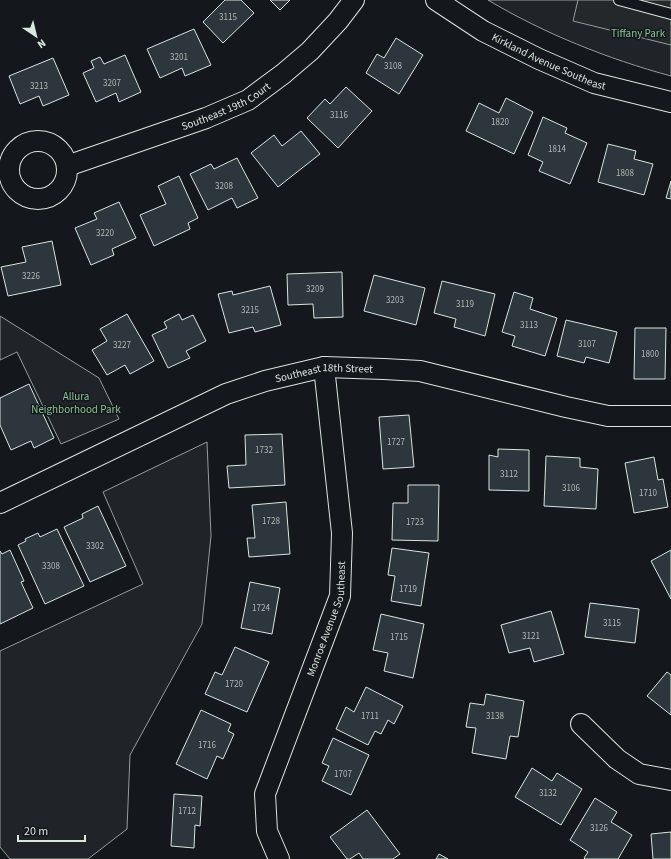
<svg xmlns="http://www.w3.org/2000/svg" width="671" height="859" font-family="'Source Sans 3',sans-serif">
  <rect width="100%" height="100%" fill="#14181c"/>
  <!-- green -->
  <g fill="#202428" stroke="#939e99">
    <path d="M488,0h183v76c-63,-17 -128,-43 -183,-76z"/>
    <polygon points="0,316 99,378 119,419 61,444 17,352 0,360"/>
    <polygon points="207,442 211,536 202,624 130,755 127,829 88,859 10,859 0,847 0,651 143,584 103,492"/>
  </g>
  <!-- parking -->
  <polygon fill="#24282b" stroke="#939e99" points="578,0 671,0 671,45 573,21"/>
  <!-- building -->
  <g fill="#2c363c" stroke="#d8e6dc">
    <polygon points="225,0 241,0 254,13 223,43 203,22"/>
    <polygon points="270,0 290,0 280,10"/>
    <polygon points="194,29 211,65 185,76 182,68 160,78 147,49"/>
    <polygon points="396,38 423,55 399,94 366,73 377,54 384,58"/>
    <polygon points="125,55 141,92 119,102 116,93 96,102 83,73 94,68 91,61 100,57 104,64"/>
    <polygon points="53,58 69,95 43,106 39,96 20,104 9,76"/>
    <polygon points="346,87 372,111 338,148 307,118 325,99 330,104"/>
    <polygon points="506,98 533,112 514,154 466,131 479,103 499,113"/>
    <polygon points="543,117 567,128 565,133 587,143 570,184 539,171 543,162 528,155"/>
    <polygon points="301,131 320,154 278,187 251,153 274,135 282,146"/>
    <polygon points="608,144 636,151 634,159 653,164 644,195 598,182"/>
    <polygon points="237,158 258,198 237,208 232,198 208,210 190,174 211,164 214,169"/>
    <polygon points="179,176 198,218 188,223 190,229 154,246 140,215 166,204 158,186"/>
    <polygon points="671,181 671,199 666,198"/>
    <polygon points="119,202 136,238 112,249 114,255 91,265 75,228 97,219 94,213"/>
    <polygon points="52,241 61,285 8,296 1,267 26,262 22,247"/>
    <polygon points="342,272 343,317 314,318 313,304 288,305 287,274"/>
    <polygon points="374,275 425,288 416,325 364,311"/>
    <polygon points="442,281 495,294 485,336 454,327 456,319 434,313"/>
    <polygon points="270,286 281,325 255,332 253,327 229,333 218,294 232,291 233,295"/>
    <polygon points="514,292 533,298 530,309 557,318 545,356 512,346 515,336 502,332"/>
    <polygon points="127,314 154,361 130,374 125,365 107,375 92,350 107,341 100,329"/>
    <polygon points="179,314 182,320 193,315 206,341 186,351 190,358 168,368 152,335 167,328 164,322"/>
    <polygon points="566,320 617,332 609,363 586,357 584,363 557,356"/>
    <polygon points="635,328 666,328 665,379 634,379"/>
    <polygon points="29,384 54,438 34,448 31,441 11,450 0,425 0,398"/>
    <polygon points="409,415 414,467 383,469 379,417"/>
    <polygon points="282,434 285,485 229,488 227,466 246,465 245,435"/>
    <polygon points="498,449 529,450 529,491 489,490 489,455 498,457"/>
    <polygon points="546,456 580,458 580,467 598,469 596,509 544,506"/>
    <polygon points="654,457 658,480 663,479 668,507 634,513 625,463"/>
    <polygon points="408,485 439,485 438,541 392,540 393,503 408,503"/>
    <polygon points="286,502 290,554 249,557 247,538 255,538 252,505"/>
    <polygon points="98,506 126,566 90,582 64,527 83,518 82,514"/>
    <polygon points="57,529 84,586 45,604 18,545 26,541 25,539 38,533 40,537"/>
    <polygon points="392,548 429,553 421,606 391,601 395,576 388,575"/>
    <polygon points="10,550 24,581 21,582 33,608 0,624 0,551 2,554"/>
    <polygon points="671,550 671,599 651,561"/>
    <polygon points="250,582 280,588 272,634 241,628"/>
    <polygon points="590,603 639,609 635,643 585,637"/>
    <polygon points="551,611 564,654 534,662 530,648 509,653 501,625"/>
    <polygon points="381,614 424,624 413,678 384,671 388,653 373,650"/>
    <polygon points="235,647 269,662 247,712 205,694 215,672 222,675"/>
    <polygon points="667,672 671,675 671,715 647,696"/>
    <polygon points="366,687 403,706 394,724 388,720 381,734 375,731 368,745 336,729 346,707 354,712"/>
    <polygon points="486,694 524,701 518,737 510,736 506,759 472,753 476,728 466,727 470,703 484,705"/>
    <polygon points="201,710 231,724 228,731 234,734 223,759 217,756 207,779 176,764"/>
    <polygon points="333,738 369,755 351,795 322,781 329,766 322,763"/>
    <polygon points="532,768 552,781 557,773 582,789 561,825 515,797"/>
    <polygon points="174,794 202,796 200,826 195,825 194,848 171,846"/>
    <polygon points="595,798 617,812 611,822 632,835 618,859 585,859 584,858 588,852 570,840"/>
    <polygon points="367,810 400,854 393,859 363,859 359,853 350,859 347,859 330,837"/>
    <polygon points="671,832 671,859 653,859 651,834"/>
    <polygon points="439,854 448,859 436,859"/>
  </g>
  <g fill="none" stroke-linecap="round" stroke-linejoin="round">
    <!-- lane casing -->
    <g stroke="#d8e6dc" stroke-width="12">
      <polyline id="lane" points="619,0 671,14"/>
    </g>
    <!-- street casing -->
    <g stroke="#d8e6dc" stroke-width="22">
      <g id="street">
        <path id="s1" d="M436,0l47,31 56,28 55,24 77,19"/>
        <circle cx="38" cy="170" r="29"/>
        <path id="s2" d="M67,166l139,-48 42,-18 35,-26 27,-23 28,-30 16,-21"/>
        <path id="s3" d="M0,503l226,-109 39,-13 59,-14 60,2 36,2 146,36 42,9h63"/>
        <polyline points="581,724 617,759 639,774 671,780"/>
        <path id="s4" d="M279,859l-12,-28 -2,-37 75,-198 2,-63 -18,-166"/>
      </g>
    </g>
    <!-- lane -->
    <use href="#lane" stroke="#14181c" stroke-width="10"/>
    <!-- street -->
    <use href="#street" stroke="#14181c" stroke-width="20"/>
  </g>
  <g text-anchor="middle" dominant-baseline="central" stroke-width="3" stroke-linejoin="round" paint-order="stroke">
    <!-- number labels -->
    <g font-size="9" fill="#adbab4">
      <text x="228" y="17">3115</text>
      <text x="179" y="57">3201</text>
      <text x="393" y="66">3108</text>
      <text x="112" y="83">3207</text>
      <text x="39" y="86">3213</text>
      <text x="339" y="115">3116</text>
      <text x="500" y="122">1820</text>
      <text x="557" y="149">1814</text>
      <text x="625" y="173">1808</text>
      <text x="224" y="186">3208</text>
      <text x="105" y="233">3220</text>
      <text x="31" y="276">3226</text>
      <text x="315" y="289">3209</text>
      <text x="395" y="300">3203</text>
      <text x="465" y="304">3119</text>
      <text x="250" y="310">3215</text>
      <text x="529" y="325">3113</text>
      <text x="587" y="344">3107</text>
      <text x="122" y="345">3227</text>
      <text x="650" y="354">1800</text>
      <text x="396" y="442">1727</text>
      <text x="264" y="450">1732</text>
      <text x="509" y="474">3112</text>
      <text x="571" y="488">3106</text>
      <text x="648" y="493">1710</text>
      <text x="271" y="521">1728</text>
      <text x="415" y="522">1723</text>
      <text x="95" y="546">3302</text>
      <text x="51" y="566">3308</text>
      <text x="408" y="589">1719</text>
      <text x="261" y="608">1724</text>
      <text x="612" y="623">3115</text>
      <text x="531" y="636">3121</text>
      <text x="399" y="637">1715</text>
      <text x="234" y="684">1720</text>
      <text x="370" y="716">1711</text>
      <text x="495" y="716">3138</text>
      <text x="207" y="745">1716</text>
      <text x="343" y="774">1707</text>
      <text x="548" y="793">3132</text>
      <text x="187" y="811">1712</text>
      <text x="599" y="828">3126</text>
    </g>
    <!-- park labels -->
    <g font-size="11" fill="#8ac095" stroke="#14181c">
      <text x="638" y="33">Tiffany Park</text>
      <text x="76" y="396">Allura<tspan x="76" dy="13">Neighborhood Park</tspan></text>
    </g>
    <!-- street labels -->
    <g font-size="11" fill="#d8e6dc" stroke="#14181c">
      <text stroke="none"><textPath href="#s1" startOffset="129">Kirkland Avenue Southeast</textPath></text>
      <text stroke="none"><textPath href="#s2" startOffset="170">Southeast 19th Court</textPath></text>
      <text stroke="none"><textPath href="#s3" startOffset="352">Southeast 18th Street</textPath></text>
      <text stroke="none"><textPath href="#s4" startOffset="254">Monroe Avenue Southeast</textPath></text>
    </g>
  </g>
  <!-- north arrow -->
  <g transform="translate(36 36) rotate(145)" stroke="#14181c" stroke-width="3" paint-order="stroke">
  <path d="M0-3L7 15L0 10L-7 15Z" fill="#d8e6dc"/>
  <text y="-6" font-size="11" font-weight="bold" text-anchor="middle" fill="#d8e6dc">N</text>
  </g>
  <!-- scale -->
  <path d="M18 835v6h67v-6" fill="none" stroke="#d8e6dc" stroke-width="2"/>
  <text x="24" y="835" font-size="12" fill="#d8e6dc" stroke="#14181c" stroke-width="3" paint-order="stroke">20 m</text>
</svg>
